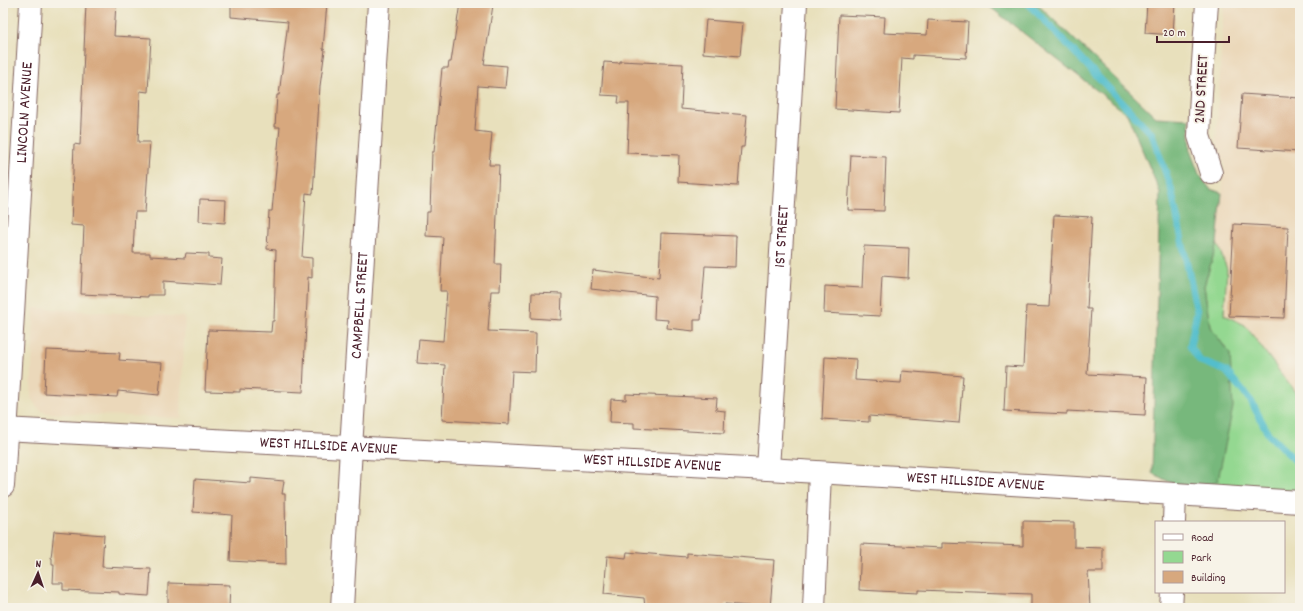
<svg xmlns="http://www.w3.org/2000/svg" width="1303" height="611" font-family="Dekko,sans-serif">
  <rect width="100%" height="100%" fill="#f7f3e8"/>
  <filter id="ink" filterUnits="userSpaceOnUse"><feTurbulence type="fractalNoise" baseFrequency=".025" numOctaves="2"/><feDisplacementMap in="SourceGraphic" scale="8" xChannelSelector="R" yChannelSelector="G"/><feConvolveMatrix kernelMatrix="1 2 1 2 8 2 1 2 1" color-interpolation-filters="sRGB"/></filter>
  <filter id="wash" filterUnits="userSpaceOnUse"><feTurbulence type="fractalNoise" baseFrequency=".012" numOctaves="4" result="noise"/><feDisplacementMap in="SourceGraphic" scale="16" xChannelSelector="R" yChannelSelector="G"/><feGaussianBlur stdDeviation="0.9" result="paint"/><feColorMatrix in="noise" values="0 0 0 0 0 0 0 0 0 0 0 0 0 0 0 0 0 1.4 0 .05"/><feComposite in="paint" operator="in"/></filter>
  <g filter="url(#wash)">
    <rect width="100%" height="100%" fill="#e8e0bc"/>
    <!-- built -->
    <g fill="#ebd8ba">
      <polygon points="1224,3 1300,3 1300,399 1245,325 1224,315 1227,269 1217,243 1225,165 1216,140"/>
      <polygon points="34,308 185,317 181,418 45,413 37,407 31,398"/>
    </g>
    <!-- green -->
    <polygon fill="#94d891" stroke="#6f7c5e" points="1217,243 1227,269 1224,315 1245,325 1300,399 1300,492 1206,489 1230,354 1210,327 1204,286"/>
    <!-- forest -->
    <polygon fill="#77b87b" stroke="#606c53" points="985,3 1036,3 1156,117 1189,119 1191,153 1199,174 1210,189 1222,193 1217,243 1204,286 1210,327 1230,354 1233,407 1218,480 1206,489 1179,487 1152,473 1160,192 1127,114"/>
    <g fill="none" stroke-linecap="round" stroke-linejoin="round">
      <!-- stream -->
      <polyline stroke="#52becc" stroke-width="7" points="1028,3 1152,134 1171,188 1197,312 1190,346 1200,361 1226,371 1251,401 1269,435 1300,465"/>
    </g>
    <g id="blocks">
      <!-- building -->
      <g fill="#d7a87e">
        <polygon points="86,3 116,3 114,36 151,38 148,92 140,91 138,142 150,142 145,212 135,212 133,253 150,253 150,256 185,258 186,253 209,254 209,258 222,259 220,285 163,281 163,295 148,295 148,297 81,294 84,226 71,225 74,144 80,145"/>
        <polygon points="231,3 327,3 323,49 325,50 320,86 313,194 306,193 302,257 312,258 312,278 308,277 303,392 240,389 240,392 205,391 208,330 271,332 272,321 274,321 276,250 267,249 269,211 272,211 280,127 275,127 277,95 279,95 288,22 231,17"/>
        <polygon points="460,3 493,5 484,64 507,66 505,88 478,86 475,131 492,133 489,165 499,165 495,264 501,264 500,291 491,291 488,331 536,333 535,372 512,371 509,424 442,420 445,365 417,363 419,339 443,341 447,291 440,291 443,237 426,236 427,212 430,212 432,152 434,152 442,68 448,68 449,62 451,62"/>
        <polygon points="1147,3 1175,3 1173,35 1145,33"/>
        <polygon points="839,15 885,17 884,33 927,35 928,20 968,22 966,58 913,55 913,59 902,58 899,113 835,109"/>
        <polygon points="706,20 743,23 740,56 703,53"/>
        <polygon points="620,61 683,64 681,109 747,115 744,147 741,147 738,186 678,182 679,155 627,153 629,103 618,103 619,96 601,95 604,62 620,63"/>
        <polygon points="1242,94 1300,98 1300,152 1238,148"/>
        <polygon points="851,155 886,157 884,211 848,210"/>
        <polygon points="200,199 226,200 225,223 199,221"/>
        <polygon points="1054,215 1092,217 1087,309 1091,309 1087,374 1147,377 1145,415 1067,411 1067,414 1004,411 1006,366 1023,367 1026,306 1049,307"/>
        <polygon points="1234,224 1288,227 1284,318 1229,316"/>
        <polygon points="661,233 736,236 735,267 705,266 701,320 694,320 694,331 667,328 668,320 654,319 655,296 591,289 593,270 659,278"/>
        <polygon points="864,246 909,248 908,278 882,276 880,316 824,313 825,286 862,288"/>
        <polygon points="532,293 562,294 561,320 531,318"/>
        <polygon points="46,350 120,353 119,360 162,363 159,395 118,391 117,397 44,393"/>
        <polygon points="825,357 856,359 855,380 901,383 902,371 963,376 959,423 869,416 869,422 822,419"/>
        <polygon points="626,394 717,398 716,410 725,411 724,433 634,428 634,423 610,422 611,399 626,400"/>
        <polygon points="251,478 284,481 282,494 285,494 286,564 230,561 232,515 193,512 195,479 251,483"/>
        <polygon points="1023,521 1074,522 1074,547 1103,548 1103,572 1088,572 1090,608 1031,608 1031,594 918,590 918,593 859,590 861,544 942,548 942,543 1023,546"/>
        <polygon points="54,531 104,535 102,567 151,569 149,596 119,594 119,592 63,590 63,583 53,583 54,565 52,565 52,558 51,558"/>
        <polygon points="627,552 687,557 687,553 774,560 770,608 725,604 726,608 645,608 644,598 604,594 607,556 626,558"/>
        <polygon points="168,583 230,585 229,608 168,608"/>
      </g>
    </g>
  </g>
  <g filter="url(#ink)">
    <use href="#blocks" fill-opacity="0" stroke="#81635e" stroke-width="1"/>
    <g fill="none" stroke-linecap="round" stroke-linejoin="round">
      <!-- minor casing -->
      <g stroke="#81635e" stroke-width="24">
        <g id="minor">
          <polyline points="1207,3 1201,93 1199,136 1211,173"/>
          <path id="s1" d="M768,469l28,-466"/>
          <path id="s2" d="M3,486l28,-483"/>
          <polyline points="1175,494 1300,502"/>
          <path id="s3" d="M342,608l9,-160 28,-445"/>
          <polyline points="814,608 820,473"/>
        </g>
      </g>
      <!-- tertiary casing -->
      <g stroke="#81635e" stroke-width="24">
        <g id="tertiary">
          <path id="s4" d="M3,429l765,40 407,25 -1,28"/>
          <polyline points="1171,608 1172,592"/>
        </g>
      </g>
      <!-- minor -->
      <use href="#minor" stroke="#fff" stroke-width="22"/>
      <!-- tertiary -->
      <use href="#tertiary" stroke="#fff" stroke-width="22"/>
    </g>
  </g>
  <g text-anchor="middle" dominant-baseline="central" stroke-width="3.5" stroke-linejoin="round" paint-order="stroke">
    <!-- street labels -->
    <g font-size="16" fill="#4a1f2b" stroke="#f7f3e8">
      <text transform="translate(1202 89) rotate(-87)">2ND STREET</text>
      <text stroke="none"><textPath href="#s2" startOffset="374">LINCOLN AVENUE</textPath></text>
      <text stroke="none"><textPath href="#s1" startOffset="233">1ST STREET</textPath></text>
      <text stroke="none"><textPath href="#s3" startOffset="303">CAMPBELL STREET</textPath></text>
      <text stroke="none"><textPath href="#s4" startOffset="326">WEST HILLSIDE AVENUE</textPath></text>
      <text stroke="none"><textPath href="#s4" startOffset="650">WEST HILLSIDE AVENUE</textPath></text>
      <text stroke="none"><textPath href="#s4" startOffset="974">WEST HILLSIDE AVENUE</textPath></text>
    </g>
  </g>
  <!-- margin -->
  <rect width="1303" height="611" fill="none" stroke="#f7f3e8" stroke-width="16"/>
  <!-- legend -->
  <rect x="1155" y="521" width="130" height="72" fill="#f7f3e8" stroke="#b29e9c"/>
  <rect x="1163" y="534" width="20" height="6" fill="#ffffff" stroke="#b29e9c"/>
  <text x="1191" y="541" font-size="12" fill="#4a1f2b">Road</text>
  <rect x="1163" y="551" width="20" height="12" fill="#94d891" stroke="#b29e9c"/>
  <text x="1191" y="561" font-size="12" fill="#4a1f2b">Park</text>
  <rect x="1163" y="571" width="20" height="12" fill="#d7a87e" stroke="#b29e9c"/>
  <text x="1191" y="581" font-size="12" fill="#4a1f2b">Building</text>
  <!-- north arrow -->
  <g transform="translate(38 573) rotate(3)" stroke="#f7f3e8" stroke-width="3" paint-order="stroke">
  <path d="M0-3L7 15L0 10L-7 15Z" fill="#4a1f2b"/>
  <text y="-6" font-size="11" font-weight="bold" text-anchor="middle" fill="#4a1f2b">N</text>
  </g>
  <!-- scale -->
  <path d="M1157 36v6h72v-6" fill="none" stroke="#4a1f2b" stroke-width="2"/>
  <text x="1163" y="36" font-size="12" fill="#4a1f2b" stroke="#f7f3e8" stroke-width="3" paint-order="stroke">20 m</text>
</svg>
